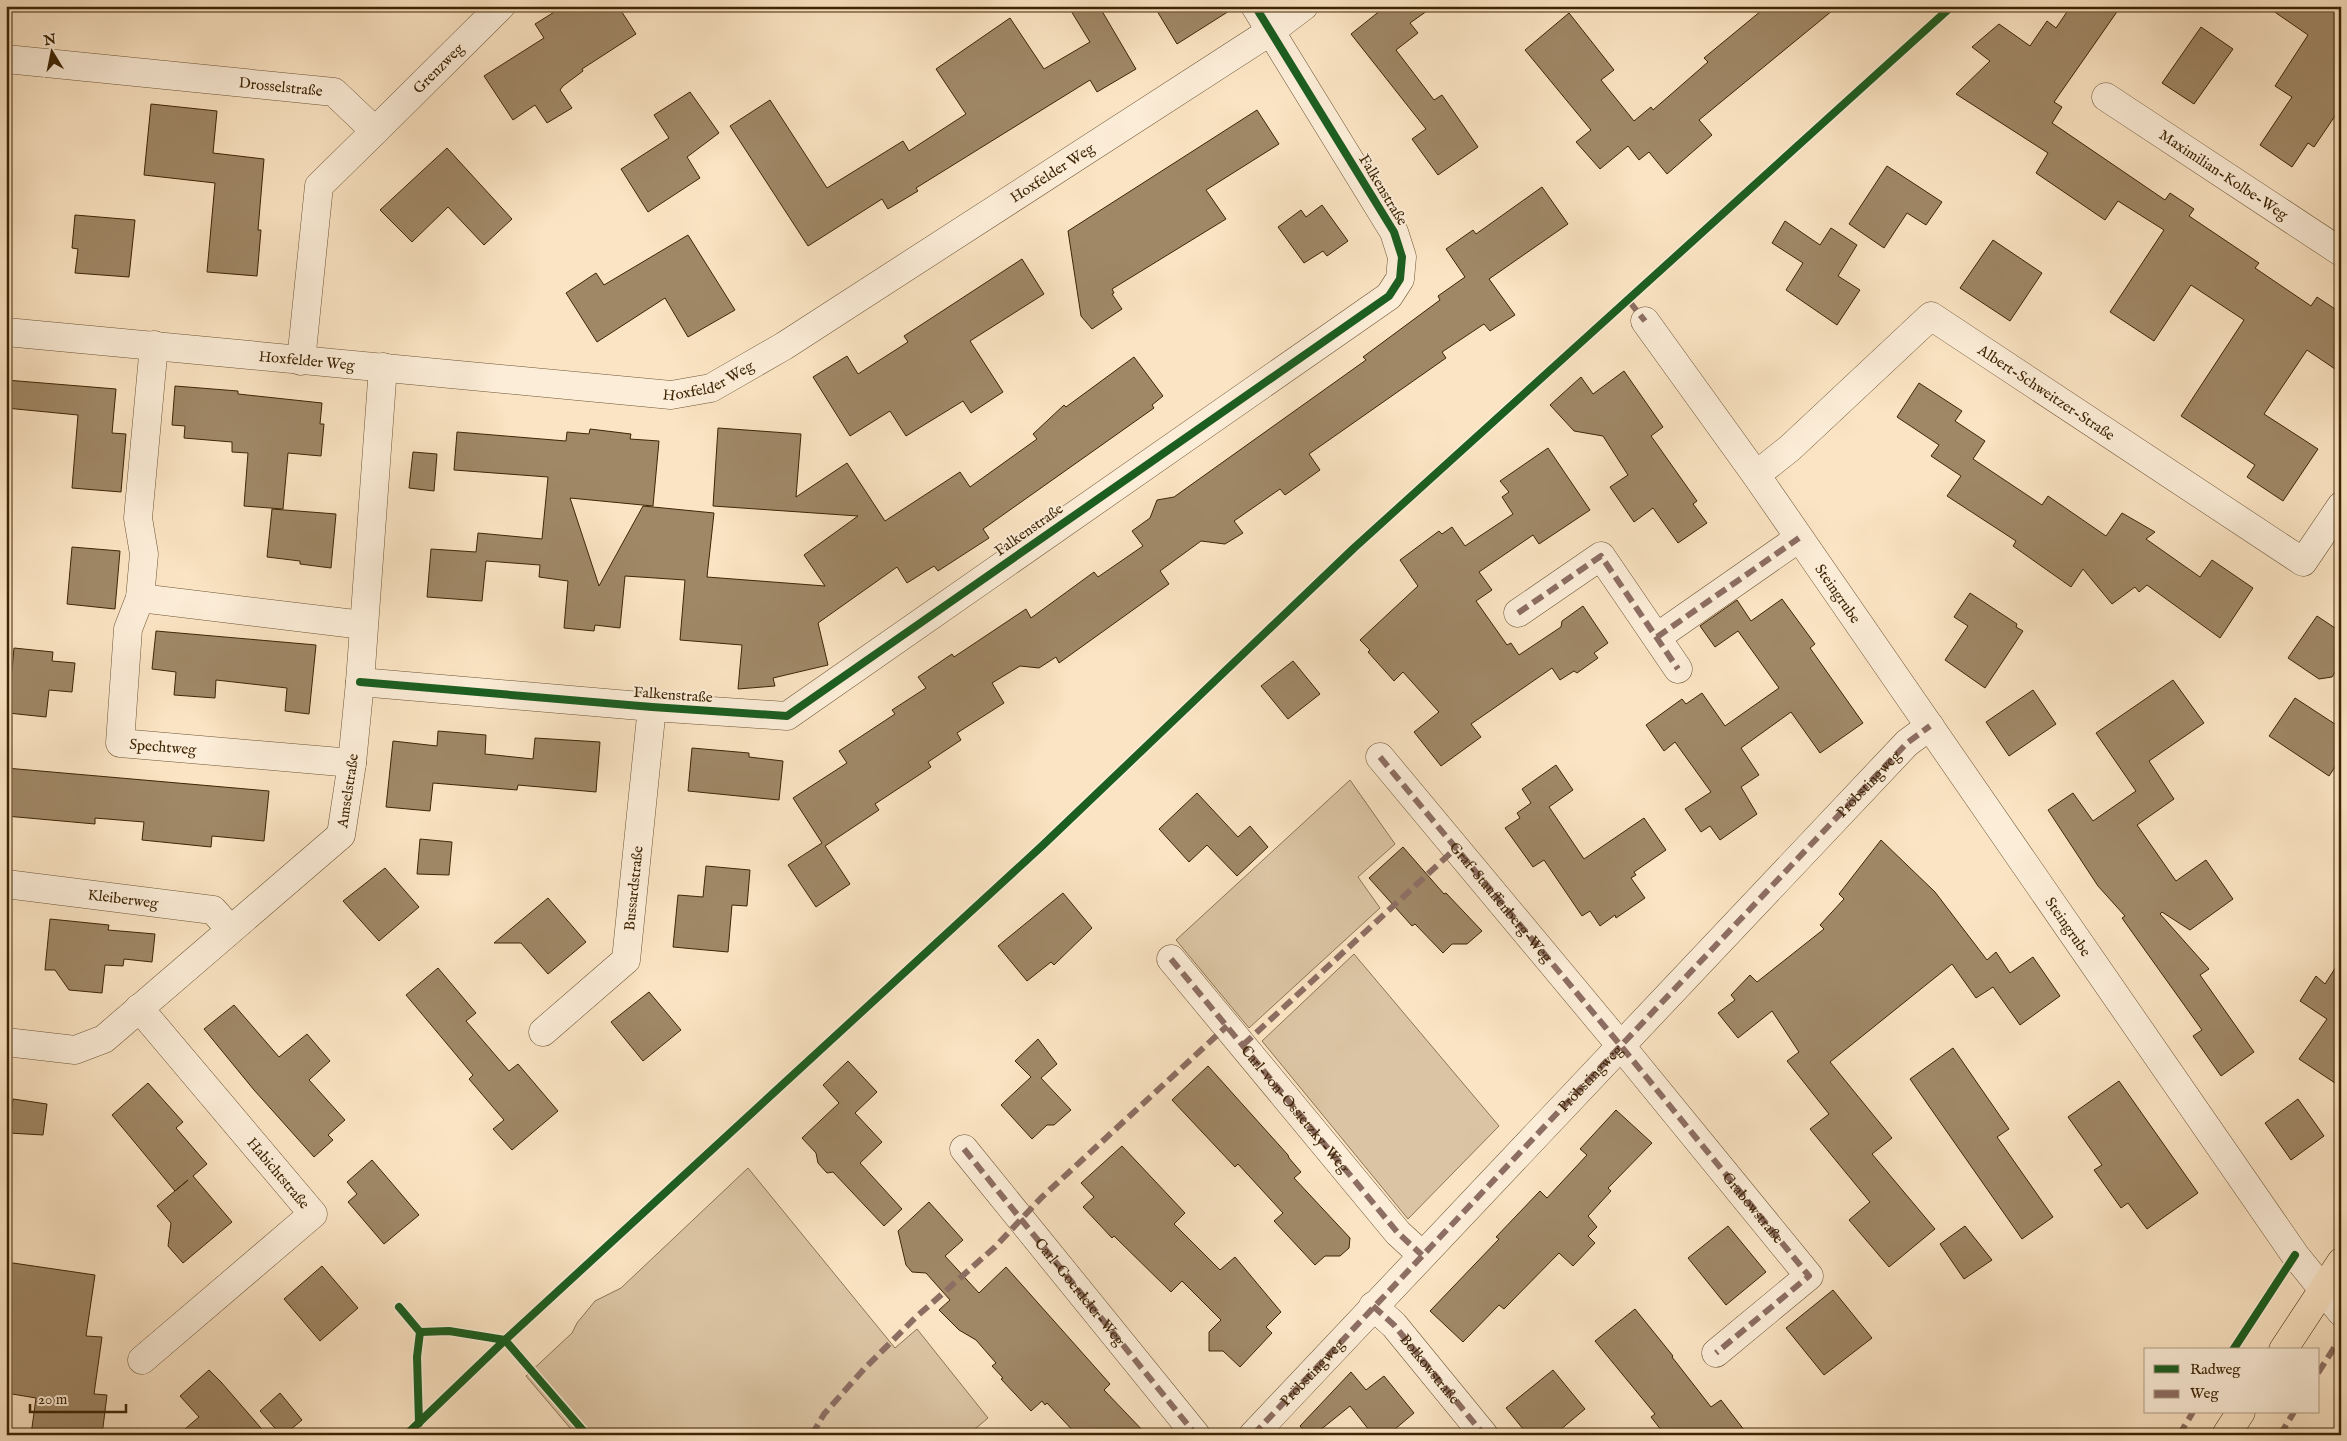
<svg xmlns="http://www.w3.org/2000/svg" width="2347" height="1441" font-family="'IM FELL English',serif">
  <rect width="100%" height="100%" fill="#fbe4c3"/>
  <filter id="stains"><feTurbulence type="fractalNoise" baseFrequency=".004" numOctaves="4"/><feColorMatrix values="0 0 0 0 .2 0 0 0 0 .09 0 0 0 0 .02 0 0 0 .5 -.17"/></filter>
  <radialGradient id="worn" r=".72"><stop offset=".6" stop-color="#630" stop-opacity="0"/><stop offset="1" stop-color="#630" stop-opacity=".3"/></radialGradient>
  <!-- green -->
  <g fill="#dbc4a3" stroke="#8c7454">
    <polygon points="1350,780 1395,844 1358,877 1380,908 1249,1028 1176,940"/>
    <polygon points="1354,954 1499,1126 1408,1219 1262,1041"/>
    <polygon points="748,1168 895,1348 917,1329 988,1418 968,1435 576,1435 526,1376 572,1333 577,1323 595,1301 621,1288"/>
  </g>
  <!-- building -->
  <g fill="#a08867" stroke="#3e2504">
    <polygon points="564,6 618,6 636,34 582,69 583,71 563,86 560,90 572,108 547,123 535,105 513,120 484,76 544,38 535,24"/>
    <polygon points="1068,6 1099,6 1136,69 1097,92 1090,80 916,188 918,191 888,209 882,199 808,246 730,126 770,100 827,188 903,141 909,151 966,114 936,69 1010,18 1044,69 1090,42"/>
    <polygon points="1154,6 1237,6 1177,44"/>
    <polygon points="1386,6 1434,6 1410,23 1418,33 1396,50 1434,100 1442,95 1478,147 1438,175 1412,139 1426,129 1351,34"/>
    <polygon points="1767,6 1838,6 1699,120 1712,135 1667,174 1649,152 1639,160 1628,146 1600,169 1576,142 1591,130 1525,50 1569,13 1614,70 1601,80 1634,121 1651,107 1653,110 1708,62 1704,58"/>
    <polygon points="2071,6 2121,6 2054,102 2062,107 2052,123 2165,200 2170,193 2194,209 2189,216 2259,263 2255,268 2311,306 2317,297 2341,313 2341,373 2307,350 2264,414 2318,449 2283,501 2247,477 2255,465 2181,416 2244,320 2191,285 2154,341 2110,312 2164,230 2118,201 2105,220 2036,173 2048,153 1956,94 1990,61 1972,47 1999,24 2030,46 2047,21 2056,28"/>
    <polygon points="2266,6 2341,6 2341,107 2314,147 2308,143 2292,167 2260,145 2292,97 2275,86 2308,35"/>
    <polygon points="2201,27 2233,49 2194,104 2162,83"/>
    <polygon points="690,92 719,133 687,157 700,178 648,212 621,169 669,138 654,115"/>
    <polygon points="151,104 217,111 213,153 264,159 258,230 261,230 257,276 207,272 215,183 144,175"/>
    <polygon points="1257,110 1279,144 1206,190 1226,219 1112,289 1114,293 1112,294 1122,309 1092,329 1081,316 1068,231"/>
    <polygon points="447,148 512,219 484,245 448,207 412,242 380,210"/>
    <polygon points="1887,166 1942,202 1926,225 1907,213 1884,248 1849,224"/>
    <polygon points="1542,187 1568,224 1489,279 1515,315 1490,331 1484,324 1442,352 1446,358 1309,454 1320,470 1285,495 1280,489 1234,521 1243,533 1225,544 1201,541 1160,571 1169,584 1059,663 1056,657 1039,668 1020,666 992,683 1004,703 957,733 961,740 928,762 931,767 875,804 879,810 825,846 850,884 816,907 788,865 822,843 793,798 847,763 839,751 895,714 892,710 926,688 918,677 952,654 954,657 1026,609 1031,618 1094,572 1098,577 1143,546 1132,531 1150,518 1157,500 1174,497 1366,360 1363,357 1440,300 1438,296 1465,277 1446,249 1473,230 1476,234"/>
    <polygon points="1322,205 1348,241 1327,256 1323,251 1304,263 1278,227 1301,210 1306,217"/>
    <polygon points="75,215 135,220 129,277 75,273 78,249 72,248"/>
    <polygon points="1785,221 1820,245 1831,228 1857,245 1838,276 1860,290 1837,325 1786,290 1803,263 1772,243"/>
    <polygon points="688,235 735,310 688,337 665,298 597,342 566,293 596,273 604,285"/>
    <polygon points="1993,240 2042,273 2010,321 1960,288"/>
    <polygon points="1022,259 1044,294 970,341 1003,392 971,413 963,401 906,436 890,411 850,436 813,377 847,356 858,374 908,342 904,336"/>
    <polygon points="1134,357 1163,396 1152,405 1154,408 983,529 989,538 938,571 934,566 907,583 897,567 818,623 828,665 773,678 775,686 738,689 742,645 680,640 685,580 625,576 620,628 595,625 594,631 564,628 568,581 539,577 540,565 486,561 482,601 427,597 431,549 476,552 478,533 542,539 548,477 454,470 457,432 566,441 567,432 589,434 590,429 631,434 630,439 659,441 653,506 570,498 599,586 643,506 714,513 707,577 825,586 804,555 858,516 713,506 718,428 801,434 796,497 847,463 885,521 960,472 970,487 1037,439 1033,434 1064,405 1066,407"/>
    <polygon points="1624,371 1663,427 1651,436 1697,501 1693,504 1707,523 1678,543 1653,508 1634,522 1610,487 1628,475 1603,436 1574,431 1550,405 1581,377 1593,394"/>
    <polygon points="6,380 116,389 112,433 126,434 121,492 72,488 78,415 6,408"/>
    <polygon points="1919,383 1962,411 1955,421 1985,441 1973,459 2042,505 2048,496 2106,536 2122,513 2155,532 2146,539 2200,577 2212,560 2253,588 2220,638 2147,585 2139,592 2135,587 2112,604 2083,569 2071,587 2013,546 2016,541 1947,496 1961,476 1931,456 1939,445 1897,417"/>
    <polygon points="175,386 238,391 238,394 322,403 320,424 324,424 321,456 288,453 283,509 244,506 248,453 232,452 232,442 184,438 185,426 172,425"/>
    <polygon points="1548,448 1590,510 1539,544 1533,535 1479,572 1492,590 1476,601 1507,645 1511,643 1519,655 1561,627 1562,621 1583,606 1608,643 1594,653 1598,658 1577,673 1574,671 1560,680 1552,668 1471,724 1481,737 1441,766 1414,732 1439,712 1403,672 1394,681 1368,652 1370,650 1360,640 1418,586 1400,560 1439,531 1442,534 1452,527 1465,546 1513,514 1502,497 1509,492 1500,481"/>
    <polygon points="413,452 437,454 434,491 409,488"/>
    <polygon points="272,509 336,514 331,568 300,564 300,561 267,557"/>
    <polygon points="72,547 120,551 115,609 67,604"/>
    <polygon points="1970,593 2017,624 2016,627 2023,631 1985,688 1945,660 1968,626 1954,617"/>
    <polygon points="1782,599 1815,644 1810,648 1863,723 1820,753 1791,712 1741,748 1759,775 1741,787 1757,814 1720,840 1710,826 1701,832 1685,809 1711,792 1675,742 1664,751 1646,725 1682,699 1686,704 1702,693 1725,726 1779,688 1738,631 1715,647 1700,626 1737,600 1751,621"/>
    <polygon points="2317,616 2341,632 2341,663 2332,677 2319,679 2288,658"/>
    <polygon points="156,631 316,645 309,714 285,711 287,688 216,680 215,698 174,695 176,672 152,669"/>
    <polygon points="14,648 53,652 52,661 75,663 72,692 49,690 46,717 8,713"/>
    <polygon points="1293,661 1320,694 1288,719 1261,686"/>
    <polygon points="2173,680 2204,723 2149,761 2174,799 2137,825 2176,881 2206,860 2233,899 2190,930 2162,912 2160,914 2209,969 2200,975 2254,1052 2221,1076 2193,1036 2202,1030 2122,918 2125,916 2098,886 2048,810 2073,793 2093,821 2136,791 2096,733"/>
    <polygon points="2033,690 2056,724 2009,756 1986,722"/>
    <polygon points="2295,698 2341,728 2341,758 2329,776 2269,736"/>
    <polygon points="438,731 486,735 485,754 533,759 535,738 600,742 596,792 518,785 517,790 433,783 430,811 386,807 393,741 437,746"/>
    <polygon points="692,748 749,753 749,757 783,761 779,800 688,791"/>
    <polygon points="1556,765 1573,790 1549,807 1584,859 1644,818 1666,850 1634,872 1636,875 1631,878 1645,898 1616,918 1615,915 1600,926 1590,911 1582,916 1544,860 1533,867 1505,828 1520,818 1517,813 1531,803 1522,789"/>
    <polygon points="6,768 269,791 264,841 212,836 211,847 142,840 144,822 95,818 95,824 6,816"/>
    <polygon points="1197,793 1238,837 1250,826 1268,847 1237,876 1207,845 1189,862 1159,829"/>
    <polygon points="420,839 452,842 449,875 417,874"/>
    <polygon points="1881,840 1935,892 1987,960 1996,952 2010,973 2033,957 2060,996 2020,1025 1993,987 1976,998 1952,964 1830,1062 1892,1138 1872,1154 1935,1229 1889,1267 1849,1220 1870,1202 1810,1129 1829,1114 1787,1061 1799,1052 1772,1011 1738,1038 1718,1013 1735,1000 1731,995 1750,975 1757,982 1824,929 1820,925 1844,899 1839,894"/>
    <polygon points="1403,847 1444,894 1446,893 1482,931 1467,944 1452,944 1443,953 1415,924 1412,926 1369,878"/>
    <polygon points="706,866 750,870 747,906 732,905 728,952 673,947 678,895 703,897"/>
    <polygon points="385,868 419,907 379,941 343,901"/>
    <polygon points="1063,893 1092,928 1054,965 1051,962 1027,981 998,946"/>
    <polygon points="548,898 586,942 548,974 521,943 494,943"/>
    <polygon points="50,919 109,925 108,930 155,934 152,962 124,959 123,966 105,965 102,993 69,990 55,970 45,970"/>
    <polygon points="2341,959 2341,1087 2299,1059 2327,1019 2300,1001 2316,976 2325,984"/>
    <polygon points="438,968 476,1013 466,1021 509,1071 518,1064 558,1111 512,1150 493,1129 504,1120 469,1079 473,1075 406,995"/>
    <polygon points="649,992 681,1030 643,1061 611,1022"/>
    <polygon points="234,1005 279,1057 307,1034 330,1061 309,1080 345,1120 328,1135 333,1140 314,1157 254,1090 204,1029"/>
    <polygon points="1038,1039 1057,1064 1041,1078 1071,1110 1054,1125 1047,1125 1032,1139 1001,1105 1031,1077 1015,1061"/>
    <polygon points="1953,1048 2009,1129 1997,1137 2053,1217 2022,1239 1910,1079"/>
    <polygon points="848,1061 877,1092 855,1113 882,1142 860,1163 902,1209 884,1226 833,1172 827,1173 818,1163 816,1153 802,1138 839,1103 823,1085"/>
    <polygon points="1208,1066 1288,1155 1289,1158 1301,1172 1294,1178 1350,1238 1349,1248 1340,1256 1325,1256 1315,1265 1274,1221 1283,1213 1238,1164 1235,1167 1172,1100"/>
    <polygon points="2119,1081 2198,1193 2147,1229 2128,1203 2121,1208 2094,1170 2102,1165 2068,1117"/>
    <polygon points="148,1083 183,1122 176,1128 207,1164 193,1176 232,1222 183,1263 168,1246 171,1223 157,1206 188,1180 175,1191 112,1115"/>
    <polygon points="13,1099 47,1104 43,1135 9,1133"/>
    <polygon points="2298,1099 2324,1136 2291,1160 2265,1123"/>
    <polygon points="1616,1110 1652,1143 1608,1188 1611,1191 1588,1216 1597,1227 1588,1236 1595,1243 1573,1266 1559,1253 1504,1309 1499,1305 1463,1342 1430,1311 1499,1239 1496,1237 1540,1191 1547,1198 1587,1155 1580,1149"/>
    <polygon points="1122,1146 1185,1213 1174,1224 1220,1270 1235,1257 1281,1312 1266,1327 1272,1333 1240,1367 1223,1351 1209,1351 1209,1332 1221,1320 1182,1281 1171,1292 1114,1236 1112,1238 1083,1207 1094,1197 1081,1183"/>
    <polygon points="372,1160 419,1215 384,1244 348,1202 357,1194 347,1182"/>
    <polygon points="929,1202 963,1240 945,1256 979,1293 1006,1267 1110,1384 1104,1390 1147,1435 1077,1435 1047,1403 1045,1405 1042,1401 1031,1411 1001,1379 1003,1378 992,1366 996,1363 976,1340 959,1330 939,1310 950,1300 926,1273 912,1272 906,1265 898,1231"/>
    <polygon points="1728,1226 1766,1272 1726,1305 1688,1258"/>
    <polygon points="1965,1226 1992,1260 1964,1279 1940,1244"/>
    <polygon points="6,1262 95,1275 86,1336 102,1337 94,1394 107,1395 102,1435 31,1435 36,1398 6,1393"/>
    <polygon points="322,1266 358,1308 320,1341 284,1299"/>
    <polygon points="1833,1290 1872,1338 1824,1375 1786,1328"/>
    <polygon points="1635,1309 1673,1356 1672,1357 1711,1407 1721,1400 1748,1435 1665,1435 1651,1417 1655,1414 1595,1341"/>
    <polygon points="209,1370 221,1382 267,1435 178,1435 199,1417 180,1396"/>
    <polygon points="1553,1370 1585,1409 1554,1435 1528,1435 1506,1408"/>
    <polygon points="1351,1372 1366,1390 1384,1376 1414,1413 1388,1435 1373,1435 1350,1406 1314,1435 1308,1435 1300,1426"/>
    <polygon points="280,1393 302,1420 284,1435 281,1435 260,1411"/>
  </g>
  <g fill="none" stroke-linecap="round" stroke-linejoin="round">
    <!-- minor casing -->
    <g stroke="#6d5534" stroke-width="29">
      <g id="minor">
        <path id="s1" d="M6,59l328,33 41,39 -56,55 -18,175"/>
        <path id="s2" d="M2106,97l235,155"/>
        <path id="s3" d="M375,131l126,-125"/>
        <path id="s4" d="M1645,321l111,154 539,780 46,57"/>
        <path id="s5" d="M6,332l665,63 40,-7 73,-42 487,-315 33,-25"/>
        <path id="s6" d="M154,345l-16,173 6,36 -4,44 -12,31 -8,114 232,20"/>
        <path id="s7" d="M1756,475l34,-27 141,-132 372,246 38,-56"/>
        <polyline points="140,598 363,625"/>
        <polyline points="1518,613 1601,556 1678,669"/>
        <polyline points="1657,637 1799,538"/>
        <polyline points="360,682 652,707 787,716 1389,296 1400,279 1402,257 1394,232 1255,6"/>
        <path id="s8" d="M1380,757l241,289 188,230 -93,77"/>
        <path id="s9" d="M6,884l207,26 17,19"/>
        <path id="s10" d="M1171,959l227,274 24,22"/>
        <path id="s11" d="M139,1008l174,206 -171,146"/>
        <path id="s12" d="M543,1032l83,-72 26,-253"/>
        <path id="s13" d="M6,1042l69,8 29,-11 237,-204 11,-72 8,-81 23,-315"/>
        <path id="s14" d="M964,1149l232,286"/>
        <polyline points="1373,1306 1394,1325 1484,1435"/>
        <polyline points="1253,1435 1907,743 1930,726"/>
      </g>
    </g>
    <!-- major casing -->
    <g stroke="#3e2504" stroke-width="29">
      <g id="major">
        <polyline points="2283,1350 2341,1262"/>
        <polyline points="2226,1435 2241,1412"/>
      </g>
    </g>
    <!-- minor -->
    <use href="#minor" stroke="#fcedd8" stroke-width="28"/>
    <!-- major -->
    <use href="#major" stroke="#fbe4c3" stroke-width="28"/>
    <!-- quiet -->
    <g stroke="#8d6e63" stroke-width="6" stroke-dasharray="12 6" stroke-linecap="butt">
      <polyline points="1629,301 1645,321"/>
      <polyline points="1518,613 1601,556 1678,669"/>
      <polyline points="1657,637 1799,538"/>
      <polyline points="1380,757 1621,1046 1809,1276 1716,1353"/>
      <polyline points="1171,959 1398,1233 1422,1255"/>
      <polyline points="1243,1045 1456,848"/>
      <polyline points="964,1149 1196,1435"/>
      <path id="s15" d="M1373,1306l21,19 90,110"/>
      <polyline points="2318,1373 2341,1337"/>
      <polyline points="812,1435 824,1414 864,1369 915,1318 995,1247 1041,1198 1227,1026"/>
      <path id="s16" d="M1253,1435l654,-692 23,-17"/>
      <polyline points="2179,1435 2193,1412"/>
      <polyline points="2280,1435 2294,1412"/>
    </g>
    <!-- cycleway casing -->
    <g stroke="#fcedd8" stroke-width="11">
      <g id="cycleway">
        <polyline points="360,682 652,707 787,716 1389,296 1400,279 1402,257 1394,232 1255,6"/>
        <polyline points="399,1307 420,1332 417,1357 419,1423"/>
        <polyline points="420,1332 449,1331 505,1340 587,1435"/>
        <polyline points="2233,1350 2295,1255"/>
        <polyline points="406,1435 505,1340 1043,845 1354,548 1952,6"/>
      </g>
    </g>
    <!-- cycleway -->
    <use href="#cycleway" stroke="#1b5e20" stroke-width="8"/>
  </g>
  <g text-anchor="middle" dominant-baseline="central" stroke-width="4" stroke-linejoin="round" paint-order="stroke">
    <!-- street labels -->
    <g font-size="15" fill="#3e2504" stroke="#fcedd8">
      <text stroke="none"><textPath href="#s3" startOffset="89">Grenzweg</textPath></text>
      <text stroke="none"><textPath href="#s1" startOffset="276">Drosselstraße</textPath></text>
      <text stroke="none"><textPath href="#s5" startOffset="1112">Hoxfelder Weg</textPath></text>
      <text stroke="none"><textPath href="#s2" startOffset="141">Maximilian-Kolbe-Weg</textPath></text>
      <text transform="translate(1383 190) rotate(59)">Falkenstraße</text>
      <text stroke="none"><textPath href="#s5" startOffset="302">Hoxfelder Weg</textPath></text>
      <text stroke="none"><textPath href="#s5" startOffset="708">Hoxfelder Weg</textPath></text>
      <text stroke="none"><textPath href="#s7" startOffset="375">Albert-Schweitzer-Straße</textPath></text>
      <text transform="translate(1029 530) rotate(-35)">Falkenstraße</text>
      <text stroke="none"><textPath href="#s4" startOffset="334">Steingrube</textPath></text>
      <text transform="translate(673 695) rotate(4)">Falkenstraße</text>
      <text stroke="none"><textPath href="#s6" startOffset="445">Spechtweg</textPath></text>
      <text stroke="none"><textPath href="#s16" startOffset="896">Pröbstingweg</textPath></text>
      <text stroke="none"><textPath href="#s13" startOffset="458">Amselstraße</textPath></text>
      <text stroke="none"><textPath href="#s12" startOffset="182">Bussardstraße</textPath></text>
      <text stroke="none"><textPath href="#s9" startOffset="118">Kleiberweg</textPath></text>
      <text stroke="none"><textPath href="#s8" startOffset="189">Graf-Stauffenberg-Weg</textPath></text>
      <text stroke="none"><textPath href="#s4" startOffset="739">Steingrube</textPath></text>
      <text stroke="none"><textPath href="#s16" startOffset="491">Pröbstingweg</textPath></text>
      <text stroke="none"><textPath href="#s10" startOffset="195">Carl-von-Ossietzky-Weg</textPath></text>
      <text stroke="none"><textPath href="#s11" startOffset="216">Habichtstraße</textPath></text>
      <text stroke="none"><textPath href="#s8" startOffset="585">Grabowstraße</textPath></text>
      <text stroke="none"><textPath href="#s14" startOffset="184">Carl-Goerdeler-Weg</textPath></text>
      <text stroke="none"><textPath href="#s15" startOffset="85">Bolkowstraße</textPath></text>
      <text stroke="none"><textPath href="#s16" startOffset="86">Pröbstingweg</textPath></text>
    </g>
  </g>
  <!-- margin -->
  <rect width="2347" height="1441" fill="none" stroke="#fbe4c3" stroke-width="25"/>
  <rect x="8" y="8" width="2332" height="1426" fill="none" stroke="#3e2504" stroke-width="2.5"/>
  <rect x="12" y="12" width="2322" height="1416" fill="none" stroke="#3e2504"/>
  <!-- legend -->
  <rect x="2144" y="1348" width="175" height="65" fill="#fcedd8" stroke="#b09d83"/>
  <rect x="2154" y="1365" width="25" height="8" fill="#1b5e20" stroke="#b09d83"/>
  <text x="2190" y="1374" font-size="15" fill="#3e2504">Radweg</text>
  <rect x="2154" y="1390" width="25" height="8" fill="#8d6e63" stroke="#b09d83"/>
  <text x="2190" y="1398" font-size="15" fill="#3e2504">Weg</text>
  <!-- north arrow -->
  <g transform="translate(52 52) rotate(350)" stroke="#fcedd8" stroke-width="4" paint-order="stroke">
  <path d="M0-4L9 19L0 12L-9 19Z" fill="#3e2504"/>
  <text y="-8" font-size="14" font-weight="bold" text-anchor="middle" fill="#3e2504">N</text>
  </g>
  <!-- scale -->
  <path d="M30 1404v8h96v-8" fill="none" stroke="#3e2504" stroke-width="2.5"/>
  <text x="38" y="1404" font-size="15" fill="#3e2504" stroke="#fcedd8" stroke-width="4" paint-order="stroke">20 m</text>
  <rect width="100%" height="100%" filter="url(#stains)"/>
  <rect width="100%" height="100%" fill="url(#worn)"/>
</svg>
